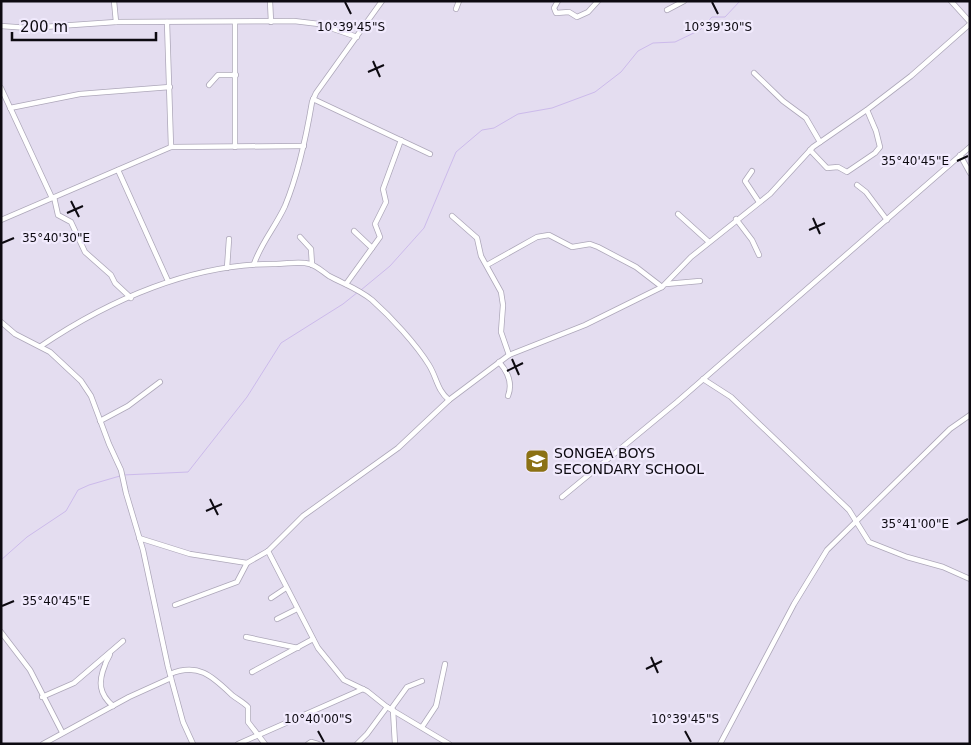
<svg xmlns="http://www.w3.org/2000/svg" width="971" height="745" font-family="'DejaVu Sans',sans-serif">
  <rect width="100%" height="100%" fill="#e4ddf0"/>
  <g fill="none" stroke-linecap="round" stroke-linejoin="round">
    <!-- stream -->
    <g stroke="#ccbaeb" stroke-width="1">
      <polyline points="361,290 390,266 424,228 456,152 482,130 494,128 518,114 552,108 595,92 621,72 638,51 653,43 675,42 700,30 712,17 725,17 740,1"/>
      <polyline points="123,475 188,472 247,397 281,343 343,304 358,292"/>
      <polyline points="1,560 27,537 66,511 78,490 89,485 120,476"/>
    </g>
    <!-- street casing -->
    <g stroke="#ada7b9" stroke-width="6">
      <g id="street">
        <polyline points="114,1 116,22"/>
        <polyline points="270,1 271,22"/>
        <polyline points="558,1 554,8 556,13 569,12 577,17 588,12 598,1"/>
        <polyline points="951,1 970,22"/>
        <polyline points="456,9 459,1"/>
        <polyline points="667,10 684,1"/>
        <polyline points="167,22 171,147"/>
        <polyline points="235,22 235,147"/>
        <polyline points="1,26 29,28 116,22 294,21 319,24 357,37"/>
        <polyline points="754,73 783,101 806,118 820,142"/>
        <polyline points="209,85 218,75 236,75"/>
        <polyline points="1,88 52,198"/>
        <polyline points="313,99 430,154"/>
        <polyline points="10,108 80,94 170,87"/>
        <polyline points="810,150 827,168 838,167 847,172 875,153 880,147 876,131 867,110"/>
        <polyline points="960,155 970,173"/>
        <polyline points="118,170 168,281"/>
        <polyline points="752,171 745,181 759,202"/>
        <polyline points="857,185 866,192 887,220"/>
        <polyline points="54,197 58,215 71,222 85,252 111,275 115,283 131,298"/>
        <polyline points="678,214 709,242"/>
        <polyline points="452,216 477,238 481,256 501,292 503,305 501,332 509,355"/>
        <polyline points="736,219 752,240 759,255"/>
        <polyline points="1,220 171,147 304,146"/>
        <polyline points="354,231 372,248"/>
        <polyline points="300,237 311,249 312,265"/>
        <path d="M254,264c7,-21 22,-38 31,-58 14,-34 21,-68 27,-104l4,-9 66,-92"/>
        <polyline points="487,265 537,237 549,235 572,247 590,244 598,247 636,267 662,287"/>
        <polyline points="227,268 229,239"/>
        <polyline points="346,284 380,237 375,224 386,202 383,189 401,140"/>
        <polyline points="666,284 700,281"/>
        <polyline points="1,322 15,334 50,352 81,381 91,396 109,444 121,470 126,493 143,550 168,667 183,722 193,744"/>
        <path d="M41,346c68,-46 152,-83 235,-82 11,0 23,-3 34,0 7,2 13,8 19,12 15,8 30,13 43,24 19,17 44,44 57,65 8,13 8,25 20,35"/>
        <path d="M499,362c9,10 14,21 9,34"/>
        <polyline points="703,379 731,397 849,510 869,542 907,557 943,567 970,579"/>
        <polyline points="100,421 128,406 160,382"/>
        <polyline points="562,497 677,402 970,147"/>
        <polyline points="139,538 190,554 247,563"/>
        <polyline points="268,551 318,648 344,680 367,691 387,707 449,744"/>
        <polyline points="271,598 286,588"/>
        <polyline points="175,605 237,582 247,563 268,551 303,516 398,448 449,400 509,355 585,325 662,287 691,257 770,194 813,147 868,109 911,76 970,24"/>
        <polyline points="277,619 297,609"/>
        <polyline points="1,632 30,670 62,732"/>
        <polyline points="246,637 298,648"/>
        <path d="M110,654c-1,4 -4,6 -5,11 -7,17 -6,29 8,41"/>
        <polyline points="252,672 313,639"/>
        <path d="M170,674c29,-12 43,3 62,21 5,4 11,7 16,12v15l17,22"/>
        <polyline points="42,697 74,683 123,641"/>
        <polyline points="391,709 407,687 422,681"/>
        <polyline points="393,710 395,744"/>
        <polyline points="422,727 436,706 445,664"/>
        <polyline points="43,744 129,697 171,678"/>
        <polyline points="238,744 363,689"/>
        <polyline points="308,744 311,742 318,744"/>
        <polyline points="357,744 367,734 387,707"/>
        <polyline points="720,744 794,604 827,550 950,429 970,415"/>
      </g>
    </g>
    <!-- street -->
    <use href="#street" stroke="#fff" stroke-width="4.5"/>
  </g>
  <!-- ticks -->
  <path fill="none" stroke="#0d0a11" stroke-width="2" d="M345,2l6,12M712,2l6,12M373,61l7,16M368,72l16,-7M957,161l11,-5M71,201l8,16M67,213l16,-7M813,218l7,16M809,230l16,-7M2,243l12,-5M512,359l7,16M507,371l16,-8M210,499l8,16M206,511l16,-7M957,524l11,-5M2,606l12,-5M651,657l7,16M646,669l16,-8M318,731l6,11M685,731l6,11"/>
  <!-- icons -->
  <defs>
    <g id="school-square" transform="scale(1.25)"><rect x="-9" y="-9" width="18" height="18" rx="4" fill="#8b7114" stroke="#f1eafd"/><path d="M0-5L7-2L0 1L-7-2ZM-4 1L0 2.5L4 1V4Q0 6-4 4Z" fill="#fff"/></g>
  </defs>
  <g fill-rule="evenodd">
    <use href="#school-square" x="537" y="461"/>
  </g>
  <g text-anchor="middle" dominant-baseline="central" stroke-width="4.5" stroke-linejoin="round" paint-order="stroke">
    <!-- poi labels -->
    <g font-size="14" fill="#0d0a11" stroke="#f1eafd" text-anchor="start">
      <text x="554" y="453">SONGEA BOYS<tspan x="554" dy="16">SECONDARY SCHOOL</tspan></text>
    </g>
  </g>
  <g font-size="12" text-anchor="middle" fill="#0d0a11" stroke="#f1eafd" stroke-width="4.5" stroke-linejoin="round" paint-order="stroke">
    <text x="351" y="31">10°39'45"S</text>
    <text x="718" y="31">10°39'30"S</text>
    <text x="915" y="165">35°40'45"E</text>
    <text x="56" y="242">35°40'30"E</text>
    <text x="915" y="528">35°41'00"E</text>
    <text x="56" y="605">35°40'45"E</text>
    <text x="318" y="723">10°40'00"S</text>
    <text x="685" y="723">10°39'45"S</text>
  </g>
  <!-- border -->
  <rect width="971" height="745" fill="none" stroke="#0d0a11" stroke-width="5"/>
  <!-- scale -->
  <path d="M12 32v8h144v-8" fill="none" stroke="#0d0a11" stroke-width="2.5"/>
  <text x="20" y="32" font-size="15" fill="#0d0a11" stroke="#f1eafd" stroke-width="4" paint-order="stroke">200 m</text>
</svg>
